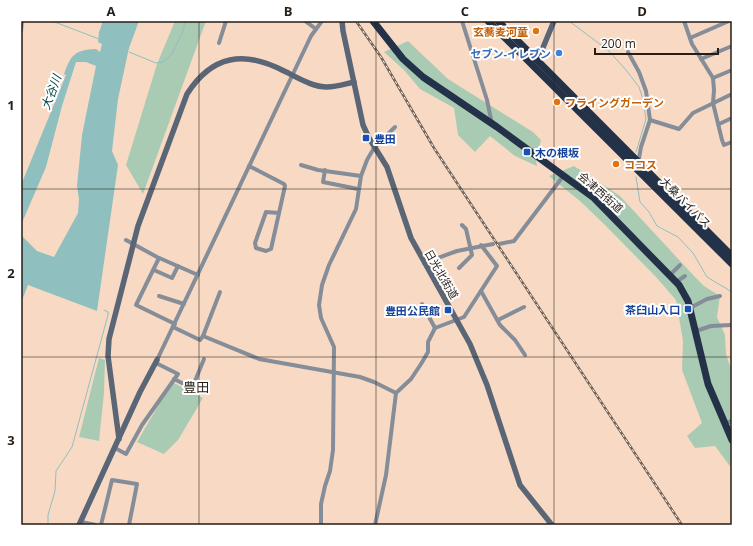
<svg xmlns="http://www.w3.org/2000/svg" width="753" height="546" font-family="'Open Sans','Noto Sans JP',sans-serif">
  <rect width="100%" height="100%" fill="#f8dac4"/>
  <!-- green -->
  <g fill="#aacbb3">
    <polygon points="175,21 206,21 143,194 126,165 157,64"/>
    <polygon points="408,41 448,79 533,132 541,140 536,160 537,166 515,156 490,136 475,152 458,135 454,108 420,89 404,70 384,52"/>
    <polygon points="574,166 620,196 694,276 704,286 720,296 717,317 725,335 726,354 732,372 732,469 715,446 695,448 687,436 702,423 682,370 683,341 676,300 656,277 605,225 580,201 549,176"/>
    <polygon points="99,358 105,360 104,393 99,441 79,437"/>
    <polygon points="172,382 203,398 178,440 164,454 137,442"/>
  </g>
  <!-- water -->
  <path fill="#90bfbf" d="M103,21h36l-10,27 -11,51 -6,52 6,14 -21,146 -69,-26 -7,18v-68l16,16 17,6 24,-44 1,-14 -2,-13 5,-51 14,-69 -10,-4h-10l-14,44 -16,61 -25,58v-40l45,-110 -2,-1c7,-19 10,-24 32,-25l4,3 2,-8 -4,-2 1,-10z"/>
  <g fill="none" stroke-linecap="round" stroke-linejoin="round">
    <!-- stream -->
    <g stroke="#90bfbf" stroke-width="1">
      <polyline points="52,21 99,39"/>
      <polyline points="569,21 609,51 626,70 639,87 642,96 646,119 636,152"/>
      <polyline points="129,52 156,63 163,62 172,54 183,31 185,21"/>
      <polyline points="636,177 640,202 649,212 657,226 678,237 693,253 707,277 732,292"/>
      <polyline points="48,525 48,515 55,491 56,471 72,447 108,315 108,312 104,310"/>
    </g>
    <!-- street -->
    <g stroke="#858d99" stroke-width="4">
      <polyline points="305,21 316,29"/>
      <polyline points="462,21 487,100 492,124"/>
      <polyline points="684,21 692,44 713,78 714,90 713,103 722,140 724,145 732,142"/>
      <polyline points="21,31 22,21"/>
      <polyline points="690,38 729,21"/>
      <polyline points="219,43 226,21"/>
      <polyline points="628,52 639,72 646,91 650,120 679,129 693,113 732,94"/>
      <polyline points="701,59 732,46"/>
      <polyline points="713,78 732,70"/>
      <polyline points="719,124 732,118"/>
      <polyline points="638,164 641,147 650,120"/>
      <polyline points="301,165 318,170 361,176"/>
      <polyline points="249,166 284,184 285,186 271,249 266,251 256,248 255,243 266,212 279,213"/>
      <polyline points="325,170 323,182 358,189"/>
      <polyline points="126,240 157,257 198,275"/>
      <polyline points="499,244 514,241 564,175"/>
      <polyline points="159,258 136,305 175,324"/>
      <polyline points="424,263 457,251 493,244"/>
      <polyline points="459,268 472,255 466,229 462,225"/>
      <polyline points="154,270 172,278 178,266"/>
      <polyline points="670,275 680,265"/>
      <polyline points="676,282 685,276"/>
      <polyline points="481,291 500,325 515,340 525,355"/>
      <polyline points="159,296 184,304"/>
      <polyline points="422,304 435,328"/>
      <polyline points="690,308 707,299 720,296"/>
      <polyline points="498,320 524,307"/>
      <polyline points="173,327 200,340 203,336 259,359 360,377 374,382 396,393"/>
      <polyline points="696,331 711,326 731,325"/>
      <polyline points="203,336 220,292"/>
      <polyline points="157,360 311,36 322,21"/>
      <polyline points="174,379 188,386 195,381 204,359"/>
      <polyline points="725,423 732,421"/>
      <polyline points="115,448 126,454 142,425 178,374 156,363"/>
      <polyline points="81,522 96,525"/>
      <polyline points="101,525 112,480 137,484 129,525"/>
      <polyline points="321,525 321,504 325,486 330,471 333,450 334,347 321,318 319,305 322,285 329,265 356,209 361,176 367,160 374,148 395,127"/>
      <polyline points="375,525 386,475 396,393 411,379 421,364 428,352 428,342 435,328 464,317 497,266 481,245"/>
    </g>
    <!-- secondary -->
    <g stroke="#5a6576" stroke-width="5.5">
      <polyline points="342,21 343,31 363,125 369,138 387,167 411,238 470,344 487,385 520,485 552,525"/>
      <polyline points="533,61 542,50 554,21"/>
      <path d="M119,439l-11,-83 1,-17 29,-113 49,-132c25,-39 57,-44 97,-23 13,6 28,16 43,16 9,0 18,-3 27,-5"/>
      <polyline points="79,525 140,392 157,360"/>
    </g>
    <!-- highway -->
    <g stroke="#233248" stroke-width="7">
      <polyline points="373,21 403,59 423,77 497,127 594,198 679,285 688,301 708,384 732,440"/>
      <polyline points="488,21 732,264"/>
      <polyline points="498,21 732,256"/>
    </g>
    <!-- rail casing -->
    <g stroke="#736255" stroke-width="2.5">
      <polyline id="rail" points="356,21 381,57 434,148 682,525"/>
    </g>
    <!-- rail -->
    <use href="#rail" stroke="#fff" stroke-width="1" stroke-dasharray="3" stroke-linecap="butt"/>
  </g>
  <!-- grid -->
  <path fill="none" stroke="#271d15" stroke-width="1" stroke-opacity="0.55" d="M199,21v504M376,21v504M554,21v504M21,189h711M21,357h711"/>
  <!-- markers -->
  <g fill="#e8710a" stroke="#fff" stroke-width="1.5">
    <circle cx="536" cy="31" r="4"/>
    <circle cx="557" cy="102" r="4"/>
    <circle cx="616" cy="164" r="4"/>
  </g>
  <circle fill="#3f7fe0" stroke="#fff" stroke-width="1.5" cx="559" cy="53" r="4"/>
  <g fill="#1a4fb4" stroke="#fff" stroke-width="1.5">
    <rect x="362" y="134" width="8" height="8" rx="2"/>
    <rect x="523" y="148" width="8" height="8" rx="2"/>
    <rect x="684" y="305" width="8" height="8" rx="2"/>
    <rect x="444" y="306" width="8" height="8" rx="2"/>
  </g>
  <g text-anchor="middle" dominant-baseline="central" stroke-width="4" stroke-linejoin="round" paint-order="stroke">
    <!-- food labels -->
    <g font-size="11" font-weight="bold" fill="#c56008" stroke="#fff" text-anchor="start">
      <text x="528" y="31" text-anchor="end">玄蕎麦河童</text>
      <text x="565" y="102">フライングガーデン</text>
      <text x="624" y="164">ココス</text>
    </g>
    <!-- shop labels -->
    <g font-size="11" font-weight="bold" fill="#366cbe" stroke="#fff" text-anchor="end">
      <text x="551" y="53">セブン-イレブン</text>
    </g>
    <!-- transit labels -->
    <g font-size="11" font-weight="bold" fill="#164399" stroke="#fff" text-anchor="start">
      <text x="374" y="138">豊田</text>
      <text x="535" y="152">木の根坂</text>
      <text x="680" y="309" text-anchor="end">茶臼山入口</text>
      <text x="440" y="310" text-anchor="end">豊田公民館</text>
    </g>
    <!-- street labels -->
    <g font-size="11" fill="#271d15" stroke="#fff">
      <text transform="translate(601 192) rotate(41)">会津西街道</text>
      <text transform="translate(686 202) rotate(45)">大桑バイパス</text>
      <text transform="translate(442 274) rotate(60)">日光北街道</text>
    </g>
    <!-- water labels -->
    <g font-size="12" font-style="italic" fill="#004a4b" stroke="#fff">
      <text transform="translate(51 92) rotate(-70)">大谷川</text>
    </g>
    <!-- quarter labels -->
    <g font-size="13" fill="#271d15" stroke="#fff">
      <text x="196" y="387">豊田</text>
    </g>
  </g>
  <!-- border -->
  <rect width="753" height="546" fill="none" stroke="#ffffff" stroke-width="44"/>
  <!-- scale -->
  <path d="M595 48v6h123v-6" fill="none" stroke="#271d15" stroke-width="2"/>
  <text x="601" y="48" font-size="12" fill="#271d15" stroke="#ffffff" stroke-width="3" paint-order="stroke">200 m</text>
  <rect x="22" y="22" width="709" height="502" fill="none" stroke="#271d15" stroke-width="1.5"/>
  <g font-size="13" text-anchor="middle" font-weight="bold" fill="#271d15">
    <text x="111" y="16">A</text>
    <text x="288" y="16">B</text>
    <text x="465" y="16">C</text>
    <text x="642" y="16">D</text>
    <text x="11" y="110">1</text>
    <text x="11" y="278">2</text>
    <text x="11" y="445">3</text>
  </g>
</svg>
